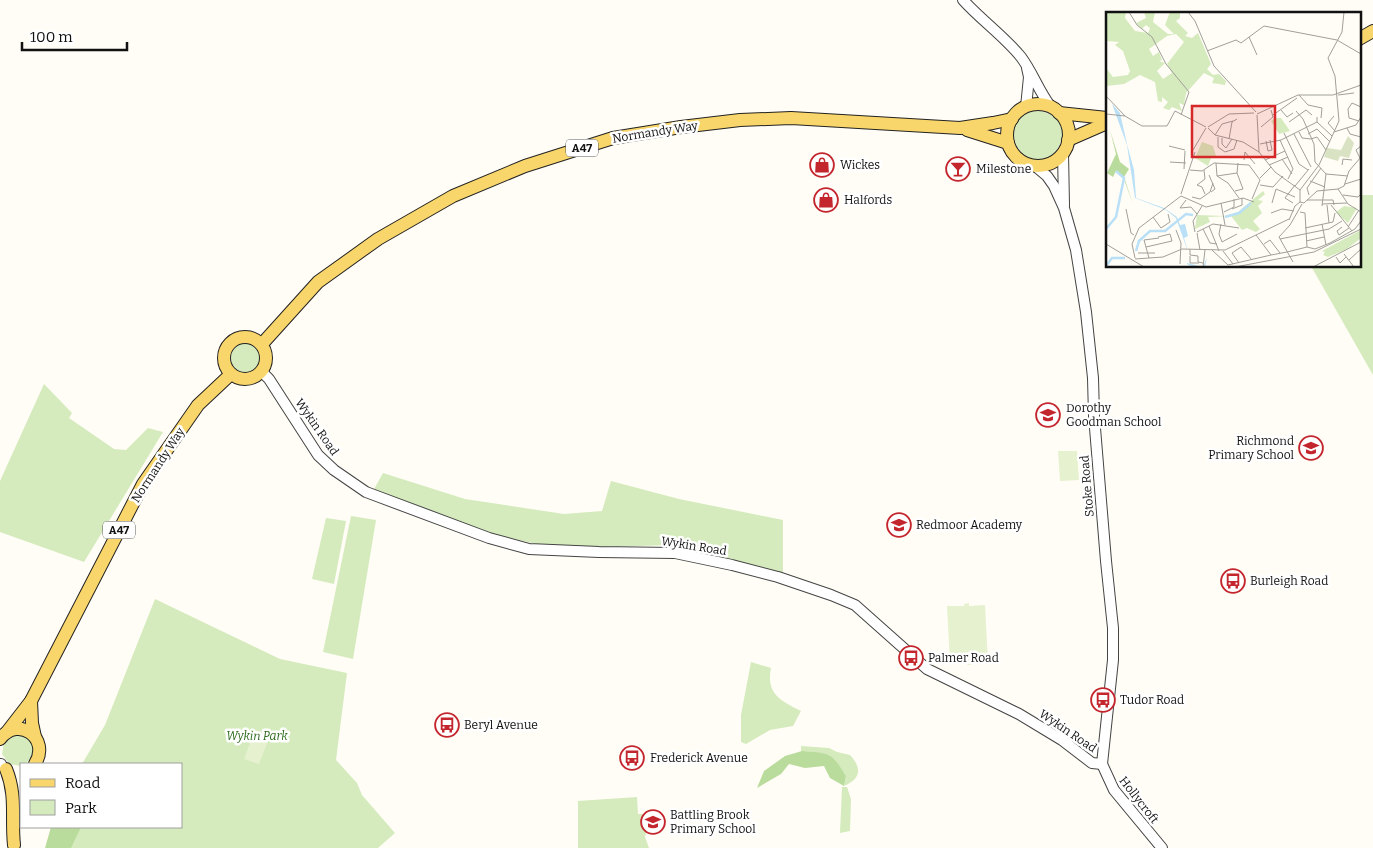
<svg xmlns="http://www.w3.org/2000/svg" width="1373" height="848" font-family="Bitter,serif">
  <rect width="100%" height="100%" fill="#fffdf5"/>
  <!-- green -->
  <g fill="#d5ebbd">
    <path d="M1037,110c32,7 33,27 12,49 -4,0 -11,1 -16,0 -20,-4 -28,-35 -8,-46 3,-2 8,-2 12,-3z"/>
    <polygon points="1361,195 1373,195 1373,375 1311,266 1359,266 1359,196"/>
    <circle cx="246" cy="358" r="15"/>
    <polygon points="44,384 72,413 69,418 114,449 126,450 148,428 163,432 84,562 0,532 0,481"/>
    <polygon points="383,473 465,499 564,514 602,511 611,481 679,499 783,520 783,574 670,545 604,547 537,544 495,535 374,489"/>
    <polygon points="351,516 376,520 353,659 323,652"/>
    <polygon points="326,518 346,521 334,584 312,579"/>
    <polygon points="155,599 280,659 347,673 336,760 357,783 362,795 395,833 378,848 51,848 53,827 181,827 181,764 82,764 105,725"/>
    <path d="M751,662l20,6c-5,26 9,32 30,43l-8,15 -23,4 -24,14 -5,-2v-27z"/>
    <path d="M13,735c3,0 10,0 13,1 12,6 8,22 -1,28h-4v2l-12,-2 -7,-10 2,-12z"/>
    <path d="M801,746l28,2 8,4 13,3c12,13 11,24 -6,31l2,-10c-14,-24 -19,-23 -45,-25z"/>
    <polygon points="842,787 847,787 851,799 850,831 840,833"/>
    <polygon points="637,797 638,814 650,814 645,837 649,848 578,848 578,801"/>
  </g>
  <!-- forest -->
  <g fill="#b9dc9c">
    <path d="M802,751c27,2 30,1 44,25l-2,10 -14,-8 -6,-12 -19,2 -16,-4 -8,10 -24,14 7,-17 21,-15z"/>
    <polygon points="51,827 81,827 71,848 45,848"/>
  </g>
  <!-- pitch -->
  <g fill="#e6f2cf">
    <polygon points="1058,451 1077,451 1079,480 1060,481"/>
    <polygon points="969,603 969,606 985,605 988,662 973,663 972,665 967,665 966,663 950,664 947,606 964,606 964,604"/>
    <polygon points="255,730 270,736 259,764 244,759"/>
  </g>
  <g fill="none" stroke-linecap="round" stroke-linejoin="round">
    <!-- tertiary casing -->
    <g stroke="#444" stroke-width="12">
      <g id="tertiary">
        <path d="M963,0c18,20 41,36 58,57 12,16 18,35 30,50"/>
        <polyline points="1026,107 1029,77 1027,68"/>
        <polyline points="1063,153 1064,205"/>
        <polyline points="1035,166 1047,176 1054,186 1064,208 1076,250 1086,312 1093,378 1094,416 1106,561 1113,628 1113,660 1102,764"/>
        <polyline points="262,372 269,379 318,455 334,470 366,492 489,538 529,549 599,552 675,553 732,565 778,577 831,595 855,605 927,669 1019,714 1062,740 1092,763 1102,764"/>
        <polyline points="0,764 1,764"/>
        <polyline points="1102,764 1114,790 1162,848"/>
      </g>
    </g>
    <!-- primary casing -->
    <g stroke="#222" stroke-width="14">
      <g id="primary">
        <polyline points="1359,39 1373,31"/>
        <circle cx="1038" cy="135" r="31"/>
        <polyline points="1059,113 1107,118"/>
        <polyline points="967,130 1008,143"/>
        <polyline points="1068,140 1107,123"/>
        <circle cx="245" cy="358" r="21"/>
        <polyline points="262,344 318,282 378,239 453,196 525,166 613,138 681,127 740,120 791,118 960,128 993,123 1012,119"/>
        <polyline points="31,701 32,723 35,737"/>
        <polyline points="7,732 31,701 143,484 198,405 231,374"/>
        <path d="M0,739c18,-24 51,-1 35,25"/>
        <path d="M6,769c11,27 5,48 8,76"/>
      </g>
    </g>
    <!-- tertiary -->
    <use href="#tertiary" stroke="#fff" stroke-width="10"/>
    <!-- primary -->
    <use href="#primary" stroke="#f9d66b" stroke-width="12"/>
  </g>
  <!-- icons -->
  <defs>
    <g id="shop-ring" transform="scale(1.25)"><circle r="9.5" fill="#fff" stroke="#c4262e" stroke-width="1.5"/><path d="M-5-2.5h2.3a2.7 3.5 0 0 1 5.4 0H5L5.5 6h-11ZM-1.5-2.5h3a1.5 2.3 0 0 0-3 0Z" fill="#c4262e"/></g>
    <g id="bar-ring" transform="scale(1.25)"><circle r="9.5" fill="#fff" stroke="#c4262e" stroke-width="1.5"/><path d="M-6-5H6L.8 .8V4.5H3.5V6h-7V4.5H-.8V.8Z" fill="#c4262e"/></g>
    <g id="school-ring" transform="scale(1.25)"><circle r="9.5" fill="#fff" stroke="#c4262e" stroke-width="1.5"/><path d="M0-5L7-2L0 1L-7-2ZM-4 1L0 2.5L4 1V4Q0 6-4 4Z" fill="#c4262e"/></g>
    <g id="bus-ring" transform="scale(1.25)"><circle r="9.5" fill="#fff" stroke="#c4262e" stroke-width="1.5"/><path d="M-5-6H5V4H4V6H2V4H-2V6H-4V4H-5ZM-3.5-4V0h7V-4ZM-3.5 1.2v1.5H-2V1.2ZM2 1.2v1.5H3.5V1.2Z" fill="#c4262e"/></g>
  </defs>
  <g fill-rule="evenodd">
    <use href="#shop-ring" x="822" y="165"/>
    <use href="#bar-ring" x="958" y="169"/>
    <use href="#shop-ring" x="826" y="200"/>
    <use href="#school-ring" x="1048" y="415"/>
    <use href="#school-ring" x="1311" y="448"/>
    <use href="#school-ring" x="899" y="525"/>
    <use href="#bus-ring" x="1233" y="581"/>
    <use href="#bus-ring" x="911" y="658"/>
    <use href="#bus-ring" x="1103" y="700"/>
    <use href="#bus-ring" x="447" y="725"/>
    <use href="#bus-ring" x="632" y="758"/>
    <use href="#school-ring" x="653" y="822"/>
  </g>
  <g text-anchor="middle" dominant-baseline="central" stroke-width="5" stroke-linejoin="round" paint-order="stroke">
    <!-- shield labels -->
    <g fill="#fff" stroke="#585858" stroke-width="1">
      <rect x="566" y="139.5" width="32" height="17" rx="4"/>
      <rect x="103" y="521.5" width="32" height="17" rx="4"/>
    </g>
    <g font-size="11" font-weight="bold" fill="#111">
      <text x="582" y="148">A47</text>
      <text x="119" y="530">A47</text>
    </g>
    <!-- street labels -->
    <g font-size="12" fill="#111" stroke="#fff">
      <text transform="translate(655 132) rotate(-9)">Normandy Way</text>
      <text transform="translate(317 427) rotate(55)">Wykin Road</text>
      <text transform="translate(158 465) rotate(-57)">Normandy Way</text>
      <text transform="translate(1087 486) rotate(-95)">Stoke Road</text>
      <text transform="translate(694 546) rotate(9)">Wykin Road</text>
      <text transform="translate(1068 731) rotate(34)">Wykin Road</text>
      <text transform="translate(1139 800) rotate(52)">Hollycroft</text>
    </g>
    <!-- poi labels -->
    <g font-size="12" fill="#111" stroke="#fff" text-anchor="start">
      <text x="840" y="165">Wickes</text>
      <text x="976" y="169">Milestone</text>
      <text x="844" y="200">Halfords</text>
      <text x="1066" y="408">Dorothy<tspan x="1066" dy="14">Goodman School</tspan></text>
      <text x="1294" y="441" text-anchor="end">Richmond<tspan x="1294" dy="14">Primary School</tspan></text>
      <text x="916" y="525">Redmoor Academy</text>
      <text x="1250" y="581">Burleigh Road</text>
      <text x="928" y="658">Palmer Road</text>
      <text x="1120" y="700">Tudor Road</text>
      <text x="464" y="725">Beryl Avenue</text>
      <text x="650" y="758">Frederick Avenue</text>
      <text x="670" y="815">Battling Brook<tspan x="670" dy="14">Primary School</tspan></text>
    </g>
    <!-- park labels -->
    <g font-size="12" font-style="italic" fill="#2f6b1f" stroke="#fff">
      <text x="257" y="736">Wykin Park</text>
    </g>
  </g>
  <!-- overview -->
  <g transform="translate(1106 12)">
    <rect width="255" height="255" fill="#fffdf5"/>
    <path d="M0,0h20l-1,6 10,13 13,2 2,-5 -4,-3 -4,4 -6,-6 10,-5 -2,-6h11l-2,10 15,12h6l-9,-9 5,-13h10v6l-4,3 12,12 -3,3 7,2 6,-5 13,31 -4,5 6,6 6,-1 7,7 -1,4 -13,-2 2,-5 -10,-5 -18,20 -2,12 -5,-2 3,8 -10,-4 -3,3 -6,-2 5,-6 -6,-5v5l-4,-1 -3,-19 -15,-7 -16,9 -18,2v-18l7,9 15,-2 2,-4 -7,-20 -8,-6 4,-3 -12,-1zM70,22l8,8 -17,22 5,9 -9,6 -6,-8 8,-8 -6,-2 3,-1 -3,-8 -6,4 -4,-7 18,-13zM169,106h6l9,13 -11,3 -8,-13zM96,130l11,4 3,10 -5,2 -3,8 -13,-8zM157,179l2,3 -7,6 5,1 -5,5 4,7 -9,8 7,8 -4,3 -9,-4 -5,2 -11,-14 -23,1 2,5 -15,7 2,-14 28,1 13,-4zM238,194l13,2 -9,15 -12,-11zM255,218v8l-14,11 -19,8 -5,-2 2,-3 -3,-1z" fill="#d5ebbd" fill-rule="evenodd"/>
    <path d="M4,118l10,32 9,7 -5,8 9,27 -10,-27 -7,-6 -3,6 -6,-4 9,-19z" fill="#b9dc9c"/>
    <path d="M242,124l6,7 -5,15 -9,-2 -2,5 -14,-4 3,-9 14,2z" fill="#d9e3c4"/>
    <path d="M6,92l8,9 7,31 7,26 2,28 28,10 13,9 3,8 5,-1 3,12 -4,2 3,10v15l16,4 4,-10 -2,10h-6l-8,-1 -4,-2v-15l-11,-31 -10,-8 -31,-12 -8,-53z" fill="#b9e0f7"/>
    <path fill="none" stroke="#b9e0f7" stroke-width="2.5" d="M119,205l14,-4 12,-10M0,217l10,-12 8,-39 -8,-7M30,239l3,-10 11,-10h15l21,-17 7,1M0,254l6,-8h13"/>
    <path fill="none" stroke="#a09f9a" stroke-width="1" d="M23,0l8,13 15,12 14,27 23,28 -8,23M82,0l7,9 19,45 42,46M143,25l8,18M101,39l29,-11 5,3 23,-17 73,14 24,14M193,83l9,10 14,3 -1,10M232,83l16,-2M0,84l19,20M175,98l6,7 6,-4M190,99l7,8 11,25 1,18 11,12 -4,32M0,102l19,2 17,10h25l8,-15 31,16M151,102l41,-19h35l28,-10M151,103l2,37M167,103l24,-17M228,104l-6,7 7,8M211,105v5l15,14M253,109l-10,-3 -1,-9 4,-6 9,4M183,110l17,-12 6,5M102,115l21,-13 25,-1M155,115l12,-10 -2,-7M102,116l7,7 28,7 16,10 16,20 25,18M241,116l3,6 11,3M193,120l3,6 9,1M228,120l22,-7 5,-8M178,121l15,31 9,6M188,122l17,33M202,122l9,-5 13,13M109,123l7,-11 11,-3M112,125v10l7,5 9,-3 3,-9M116,126v6l4,4 6,-9M123,127l3,-17 5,-3M205,127l6,-2 9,13M174,128l13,29 -5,10M160,129l2,10 4,-1 -2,-10M154,132l21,-4 36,-18M63,134l16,4M87,138l13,-22M254,146l-4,-8 5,-4M176,147l10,15M138,148l1,-8 10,12M159,148l20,-9M64,150l16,1M110,151l1,13 11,7 11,15M163,153l19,-8M236,153l1,-6 9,1M78,157l1,-18M84,158l12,1 12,-8 35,2 11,15 -8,19M98,158l1,9 -8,6 5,2 3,7M220,162l22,2M103,163l6,14 -4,3M111,164l20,-3 1,-10M154,166l11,-11M204,169l15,6M239,172l16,-5M154,173l13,2 10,-11M189,174l14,-17M232,177l10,15 13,8M129,179l8,-2 -6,-16M75,182l14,-42M203,183l-2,-7 14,-20M237,183l15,2 3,-3M75,184l25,11 37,-9 11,4M86,185l8,2 10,-7 3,-9M80,188l-6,8 11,-1 6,7M201,188h26l1,5M194,190v-12l19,-25 20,-44 -4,-45 -7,-18 14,-26 2,-20M194,190l4,1 13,-12 21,-2 6,-3 5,-15 12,-14M115,191l4,22M166,191l4,-14 19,8M187,191l-8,-5 10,-13M216,192l25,-1M221,193l2,18M225,193l21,26M20,197l5,24 3,2M126,197l10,-4v-7M118,200l10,-5v-8M194,200l5,1 2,34M165,201l11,-4 12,2M47,205l8,11 9,-6 -2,-8M183,208l6,-14 5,-4M115,212l-2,10 3,8 15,-8M216,212l4,21M184,213l12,-21M184,213l-11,12 14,25M103,214l10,25M236,215l-5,4 2,4 10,-7M242,215l11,-17M199,216l28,-6 2,-9M97,217l7,14 7,1M70,218l5,13 -1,21M89,220l-2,-11 9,-15M91,220l16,-8 26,4M91,221l3,17M150,223l15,20 16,-3M174,227l49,-10 13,-8M200,229l18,-4M0,232l38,23M158,232l6,-4 10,13M40,235l26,-6 -2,-7 -12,3M84,237v6l8,1v6l5,1M106,238l16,15 43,-10M117,239l10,13M181,240l20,-5 8,2 15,-6 25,-14 6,-8M32,241h17M238,242l10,13M84,244v7h9M230,245l4,6 6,-6M29,246l-3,-14 7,-16 42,-32M43,246l-5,-18 15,-2M29,247l28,-2 19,-8 43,1 64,-31M243,248l12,-11M133,251l-7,-10 9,-6 11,13M97,255l2,-17M129,255l79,-15 47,-23M207,255l48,-25"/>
    <path fill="#d62828" fill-opacity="0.15" stroke="#d62828" stroke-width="2.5" d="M86,94h83v51h-83z"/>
    <rect width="255" height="255" fill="none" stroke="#111" stroke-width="2.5"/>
  </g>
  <!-- legend -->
  <rect x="20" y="763" width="162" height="65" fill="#ffffff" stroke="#a0a0a0"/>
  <rect x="30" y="779" width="25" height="8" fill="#f9d66b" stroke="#a0a0a0"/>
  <text x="65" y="788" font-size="15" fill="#111111">Road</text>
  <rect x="30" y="800" width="25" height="15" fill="#d5ebbd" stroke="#a0a0a0"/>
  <text x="65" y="813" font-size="15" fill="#111111">Park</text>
  <!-- scale -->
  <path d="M22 42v8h105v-8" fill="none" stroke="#111111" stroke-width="2.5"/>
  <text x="30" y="42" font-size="15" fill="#111111" stroke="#ffffff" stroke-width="4" paint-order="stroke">100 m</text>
</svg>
